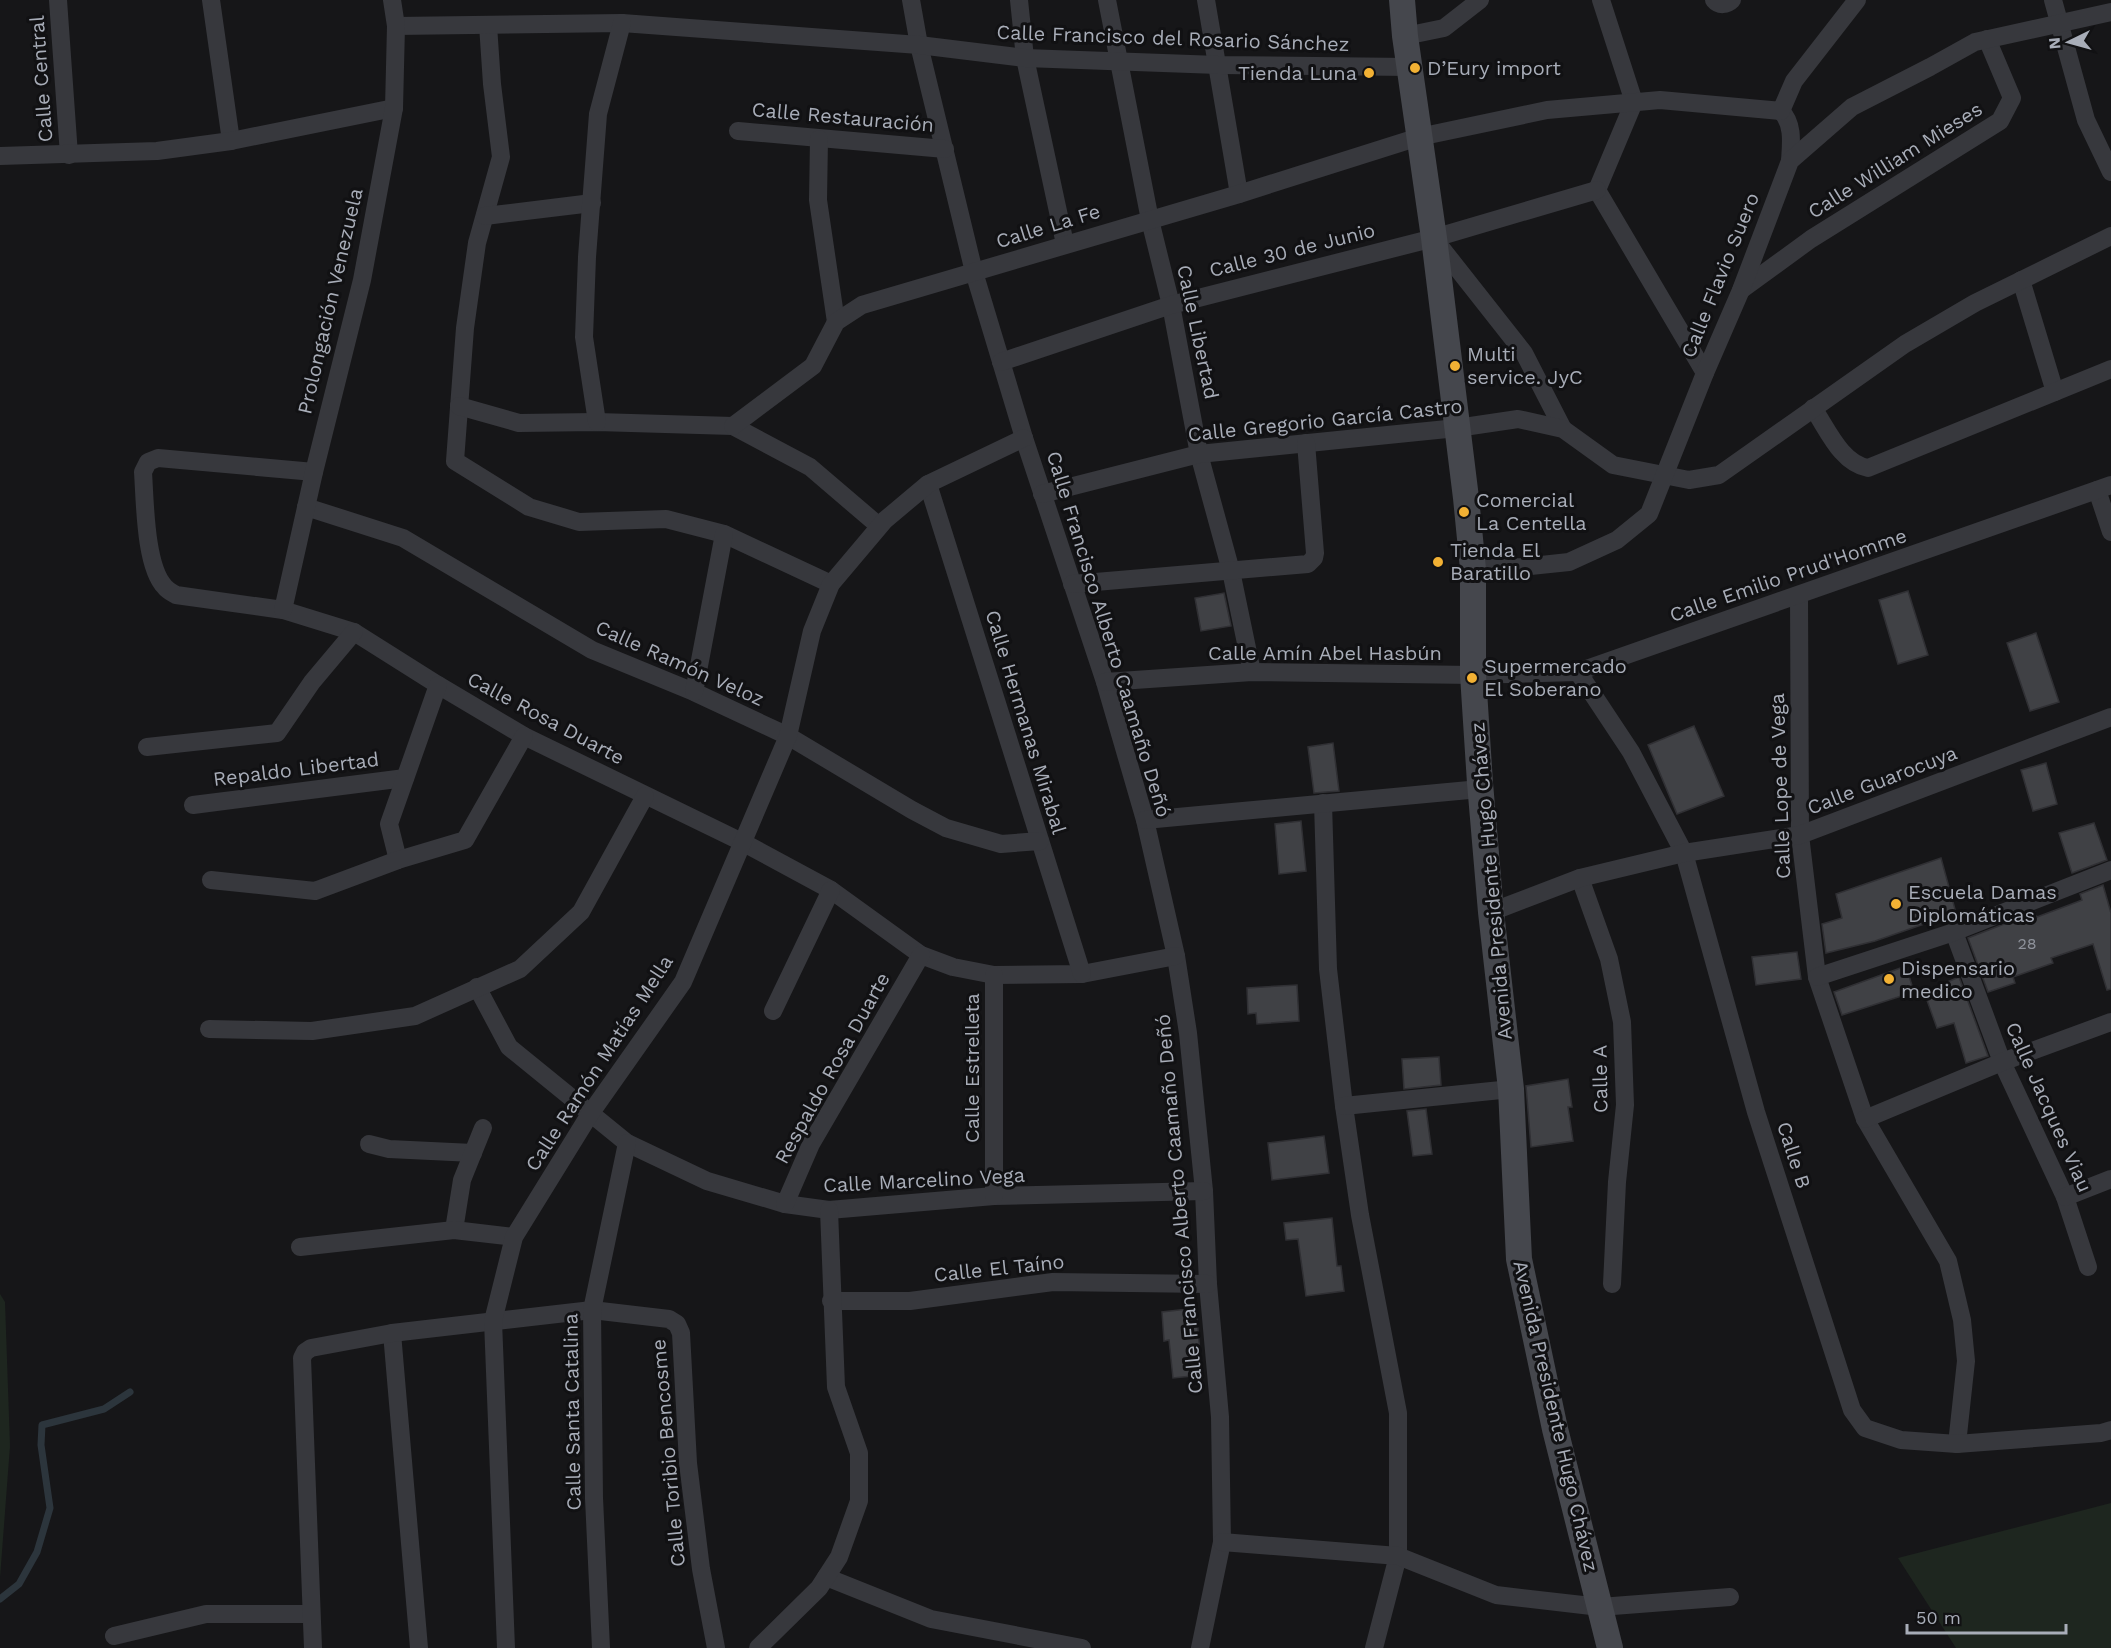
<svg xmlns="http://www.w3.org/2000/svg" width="2111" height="1648" font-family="'Work Sans',sans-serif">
  <rect width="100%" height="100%" fill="#161618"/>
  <!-- green -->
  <g fill="#1e261f">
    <polygon points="0,1294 5,1302 10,1446 0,1578"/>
    <polygon points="2111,1503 2111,1648 1956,1648 1898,1558"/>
  </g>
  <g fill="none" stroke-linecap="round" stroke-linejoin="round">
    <!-- stream -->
    <polyline stroke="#2c353c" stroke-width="7" points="0,1599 19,1584 37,1552 50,1508 41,1445 42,1425 104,1409 130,1392"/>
  </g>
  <!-- building -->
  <g fill="#404145" stroke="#303034" stroke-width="1.5">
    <polygon points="1908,591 1928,655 1898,664 1879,600"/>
    <polygon points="1224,593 1231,626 1201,631 1195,598"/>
    <polygon points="2036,633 2059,702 2030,711 2007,643"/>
    <polygon points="1694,726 1724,796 1677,814 1648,745"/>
    <polygon points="1333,743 1339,791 1314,793 1308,747"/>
    <polygon points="2046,763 2057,804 2033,811 2021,770"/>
    <polygon points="1301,821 1306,871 1279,874 1275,824"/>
    <polygon points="2094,823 2107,860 2072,873 2059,833"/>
    <polygon points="1941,858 1956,913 1875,941 1826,953 1822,924 1842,918 1836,894"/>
    <polygon points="2103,885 2111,913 2111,989 2107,990 2093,944 2051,958 2053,963 2013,977 2015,983 1988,992 1968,938 2035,912 2037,917 2077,902 2082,900 2080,894"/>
    <polygon points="1797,952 1801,979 1756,985 1752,957"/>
    <polygon points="1906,966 1914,992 1842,1015 1834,992"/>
    <polygon points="1959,977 1988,1056 1966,1063 1954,1023 1937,1028 1924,992"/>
    <polygon points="1297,985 1299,1021 1257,1024 1256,1013 1248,1014 1247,988"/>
    <polygon points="1439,1057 1441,1085 1404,1089 1402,1059"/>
    <polygon points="1568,1079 1572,1107 1568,1107 1573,1141 1531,1147 1526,1086"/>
    <polygon points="1426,1109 1432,1154 1413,1156 1407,1111"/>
    <polygon points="1324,1136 1329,1173 1272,1180 1268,1143"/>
    <polygon points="1332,1218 1337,1266 1341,1266 1344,1291 1306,1296 1298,1239 1286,1240 1284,1223"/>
    <polygon points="1196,1308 1202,1375 1173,1378 1169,1340 1164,1341 1162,1312"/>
  </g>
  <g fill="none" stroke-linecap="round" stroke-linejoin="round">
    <!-- minor -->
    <g stroke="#37383d" stroke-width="18">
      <polyline points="58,0 69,155"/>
      <polyline points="211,0 231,141"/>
      <polyline points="911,0 919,45 974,272 1024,438 1105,682 1145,820 1176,956 1188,1033 1204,1191 1208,1284 1220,1417 1222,1542 1200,1648"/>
      <polyline points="1019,0 1025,58 1065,244"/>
      <polyline points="1107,0 1150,220 1171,305 1199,454 1231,571 1252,672"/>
      <polyline points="1206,0 1239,194"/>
      <polyline points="1601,0 1634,102 1597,190 1705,373"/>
      <path d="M1714,0c5,6 13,5 18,0"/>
      <polyline points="2053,0 2086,120 2111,172"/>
      <polyline points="488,25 492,84 501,157 477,243 465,328 455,461 529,507 579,522 666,519 724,534 831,584"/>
      <polyline points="396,26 622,23 919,45 1025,58 1218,65 1410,67"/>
      <polyline points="1405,36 1444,28 1480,0"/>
      <path d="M1781,111c13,13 10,33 9,50"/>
      <polyline points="738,131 945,149"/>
      <polyline points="819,139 818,200 836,322"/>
      <polyline points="0,156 157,151 231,141 394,108"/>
      <polyline points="485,216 592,203"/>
      <polyline points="1435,240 1524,353 1563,429"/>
      <polyline points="2021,280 2055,392"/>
      <polyline points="1741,290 1811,239 2000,121 2012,98 1987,39"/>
      <polyline points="1001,362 1171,305 1434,238 1597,190"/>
      <polyline points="459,406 519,423 597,422 733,426 810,467 879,526"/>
      <path d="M1813,408c15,22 28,55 55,60l243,-99"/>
      <polyline points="597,422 584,337 587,257 598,114 622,23"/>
      <polyline points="733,426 813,366 836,322 862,305 1239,194 1419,137 1547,110 1660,100 1781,111 1794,81 1857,0"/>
      <path d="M314,472l-156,-14 -10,4 -5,10c2,29 2,95 22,115 3,4 8,6 11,8l107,15 71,22 84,53 86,51 220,107 87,47 90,65 32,12 41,8 88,-1 94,-18"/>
      <polyline points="928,484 1082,974"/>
      <polyline points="2097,490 2111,532"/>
      <polyline points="1042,494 1199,454 1457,428 1518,419 1563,429 1613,465 1689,480 1719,475 1905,344 1975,303 2111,236"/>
      <polyline points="306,507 403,538 592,650 694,692 788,736 912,810 946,828 1001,844 1040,841"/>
      <polyline points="1473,569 1521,567 1569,562 1617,540 1649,514 1705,373 1741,290 1790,161 1852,107 1930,67 1975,42 2111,12"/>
      <polyline points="1072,584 1308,564 1314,558 1315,553 1306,443"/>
      <polyline points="1799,596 1800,835 1817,977 1865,1119 1948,1261 1962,1320 1966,1361 1957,1444"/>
      <polyline points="283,610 314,472 362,280 394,108 396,26 392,0"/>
      <polyline points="1578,672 1631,752 1684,853 1756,1112 1852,1410 1865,1428 1901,1440 1957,1444 2101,1433 2111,1430"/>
      <polyline points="1105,682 1252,672 1473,675 1578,672 2111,485"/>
      <polyline points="694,692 724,534"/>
      <polyline points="147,747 277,733 312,682 354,632"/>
      <polyline points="1323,803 1328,969 1344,1106 1360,1215 1398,1413 1398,1556 1374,1648"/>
      <polyline points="193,805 405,778"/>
      <polyline points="1145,820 1480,789"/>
      <polyline points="398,860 389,824 438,685"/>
      <polyline points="1580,878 1609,959 1622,1022 1625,1105 1617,1182 1612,1284"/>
      <polyline points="211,880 315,891 398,860 465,840 524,736"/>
      <polyline points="1491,912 1580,878 1684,853 1800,835 2111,717"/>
      <polyline points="1954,932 2002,1062 2065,1197 2088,1267"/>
      <polyline points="1817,977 1954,932 2111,870"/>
      <polyline points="477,987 509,1047 627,1143 707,1181 785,1204 829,1210 994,1196 1204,1191"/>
      <polyline points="773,1011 831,890"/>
      <polyline points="209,1029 312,1031 415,1016 520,969 581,912 645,796"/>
      <polyline points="1344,1106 1511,1089"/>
      <polyline points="1865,1119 2002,1062 2111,1022"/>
      <polyline points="369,1144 389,1149 473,1153"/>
      <polyline points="994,1196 994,975"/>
      <polyline points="2065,1197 2111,1179"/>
      <polyline points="785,1204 811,1144 921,955"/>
      <polyline points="454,1230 462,1180 483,1128"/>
      <polyline points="300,1247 454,1230 514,1237"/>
      <polyline points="831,1301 910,1301 1053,1282 1208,1284"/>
      <polyline points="392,1333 419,1648"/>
      <polyline points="1222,1542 1398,1556 1496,1595 1600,1607 1730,1597"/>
      <polyline points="826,1577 931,1619 1082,1648"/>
      <polyline points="114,1636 206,1614 311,1614"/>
      <polyline points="313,1648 302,1358 305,1352 311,1348 392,1333 592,1310 669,1319 677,1324 681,1333 688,1463 701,1569 716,1648"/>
      <polyline points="506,1648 493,1321 514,1237 590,1114 683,982 788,736 812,631 831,584 885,520 928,484 1024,438"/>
      <polyline points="601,1648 594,1498 592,1310 627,1143"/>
      <polyline points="758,1648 819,1588 839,1557 859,1501 859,1453 836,1387 829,1210"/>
    </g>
    <!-- secondary -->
    <polyline stroke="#45474d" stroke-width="26" points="1402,0 1405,36 1434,238 1466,498 1473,569 1473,675 1480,783 1491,912 1511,1089 1519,1259 1555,1429 1610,1648"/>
  </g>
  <!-- markers -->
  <g fill="#f2b134" stroke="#111113" stroke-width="2">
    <circle cx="1415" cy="68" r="6"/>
    <circle cx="1369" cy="73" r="6"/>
    <circle cx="1455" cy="366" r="6"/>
    <circle cx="1464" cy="512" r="6"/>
    <circle cx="1438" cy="562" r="6"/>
    <circle cx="1472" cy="678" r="6"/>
    <circle cx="1896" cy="904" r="6"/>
    <circle cx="1889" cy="979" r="6"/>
  </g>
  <g text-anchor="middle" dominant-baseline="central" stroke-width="6" stroke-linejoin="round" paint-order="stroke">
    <!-- number labels -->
    <g font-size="16" fill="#8e929b">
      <text x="2027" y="943">28</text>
    </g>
    <!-- street labels -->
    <g font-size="20" fill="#a8adb8" stroke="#111113">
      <text transform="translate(1173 38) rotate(2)">Calle Francisco del Rosario Sánchez</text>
      <text transform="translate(41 79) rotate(-94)">Calle Central</text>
      <text transform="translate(843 117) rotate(5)">Calle Restauración</text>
      <text transform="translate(1895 160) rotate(-32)">Calle William Mieses</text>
      <text transform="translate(1048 226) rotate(-17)">Calle La Fe</text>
      <text transform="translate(1292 250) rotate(-14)">Calle 30 de Junio</text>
      <text transform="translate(1720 275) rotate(-68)">Calle Flavio Suero</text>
      <text transform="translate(330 301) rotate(-77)">Prolongación Venezuela</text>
      <text transform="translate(1198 332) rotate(78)">Calle Libertad</text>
      <text transform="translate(1325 420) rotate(-6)">Calle Gregorio García Castro</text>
      <text transform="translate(1788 575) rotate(-19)">Calle Emilio Prud'Homme</text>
      <text transform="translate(1109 634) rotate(73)">Calle Francisco Alberto Caamaño Deñó</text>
      <text x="1325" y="653">Calle Amín Abel Hasbún</text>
      <text transform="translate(680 663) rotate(24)">Calle Ramón Veloz</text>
      <text transform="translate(546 718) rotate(28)">Calle Rosa Duarte</text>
      <text transform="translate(1026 722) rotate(73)">Calle Hermanas Mirabal</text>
      <text transform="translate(296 769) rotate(-7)">Repaldo Libertad</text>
      <text transform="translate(1882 780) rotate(-21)">Calle Guarocuya</text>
      <text transform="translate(1780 786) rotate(-92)">Calle Lope de Vega</text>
      <text transform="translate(1491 881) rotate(-95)">Avenida Presidente Hugo Chávez</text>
      <text transform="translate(599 1063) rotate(-57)">Calle Ramón Matías Mella</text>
      <text transform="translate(832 1068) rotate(-61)">Respaldo Rosa Duarte</text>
      <text transform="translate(972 1068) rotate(-90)">Calle Estrelleta</text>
      <text transform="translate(1600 1079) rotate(-91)">Calle A</text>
      <text transform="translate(2049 1107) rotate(66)">Calle Jacques Viau</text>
      <text transform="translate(1794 1155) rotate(72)">Calle B</text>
      <text transform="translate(924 1180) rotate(-3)">Calle Marcelino Vega</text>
      <text transform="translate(1179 1204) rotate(-95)">Calle Francisco Alberto Caamaño Deñó</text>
      <text transform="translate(999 1268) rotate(-6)">Calle El Taíno</text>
      <text transform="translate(572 1412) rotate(-91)">Calle Santa Catalina</text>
      <text transform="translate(1556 1416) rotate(77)">Avenida Presidente Hugo Chávez</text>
      <text transform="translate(668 1453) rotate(-95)">Calle Toribio Bencosme</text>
    </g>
    <!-- poi labels -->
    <g font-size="20" fill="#a8adb8" stroke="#111113" text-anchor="start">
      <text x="1427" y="68">D’Eury import</text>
      <text x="1357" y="73" text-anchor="end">Tienda Luna</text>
      <text x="1467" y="354">Multi<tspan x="1467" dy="23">service. JyC</tspan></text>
      <text x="1476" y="500">Comercial<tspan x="1476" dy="23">La Centella</tspan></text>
      <text x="1450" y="550">Tienda El<tspan x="1450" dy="23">Baratillo</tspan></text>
      <text x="1484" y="666">Supermercado<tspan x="1484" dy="23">El Soberano</tspan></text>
      <text x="1908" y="892">Escuela Damas<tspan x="1908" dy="23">Diplomáticas</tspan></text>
      <text x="1901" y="968">Dispensario<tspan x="1901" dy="23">medico</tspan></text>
    </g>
  </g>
  <!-- north arrow -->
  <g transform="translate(2069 42) rotate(265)" stroke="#111113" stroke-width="4.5" paint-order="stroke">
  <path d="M0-4.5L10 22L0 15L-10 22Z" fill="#a8adb8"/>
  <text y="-9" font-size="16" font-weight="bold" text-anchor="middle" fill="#a8adb8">N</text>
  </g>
  <!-- scale -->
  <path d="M1907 1624v9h159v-9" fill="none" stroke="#a8adb8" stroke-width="3"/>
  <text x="1916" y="1624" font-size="18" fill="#a8adb8" stroke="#111113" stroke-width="4.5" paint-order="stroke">50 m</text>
</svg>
